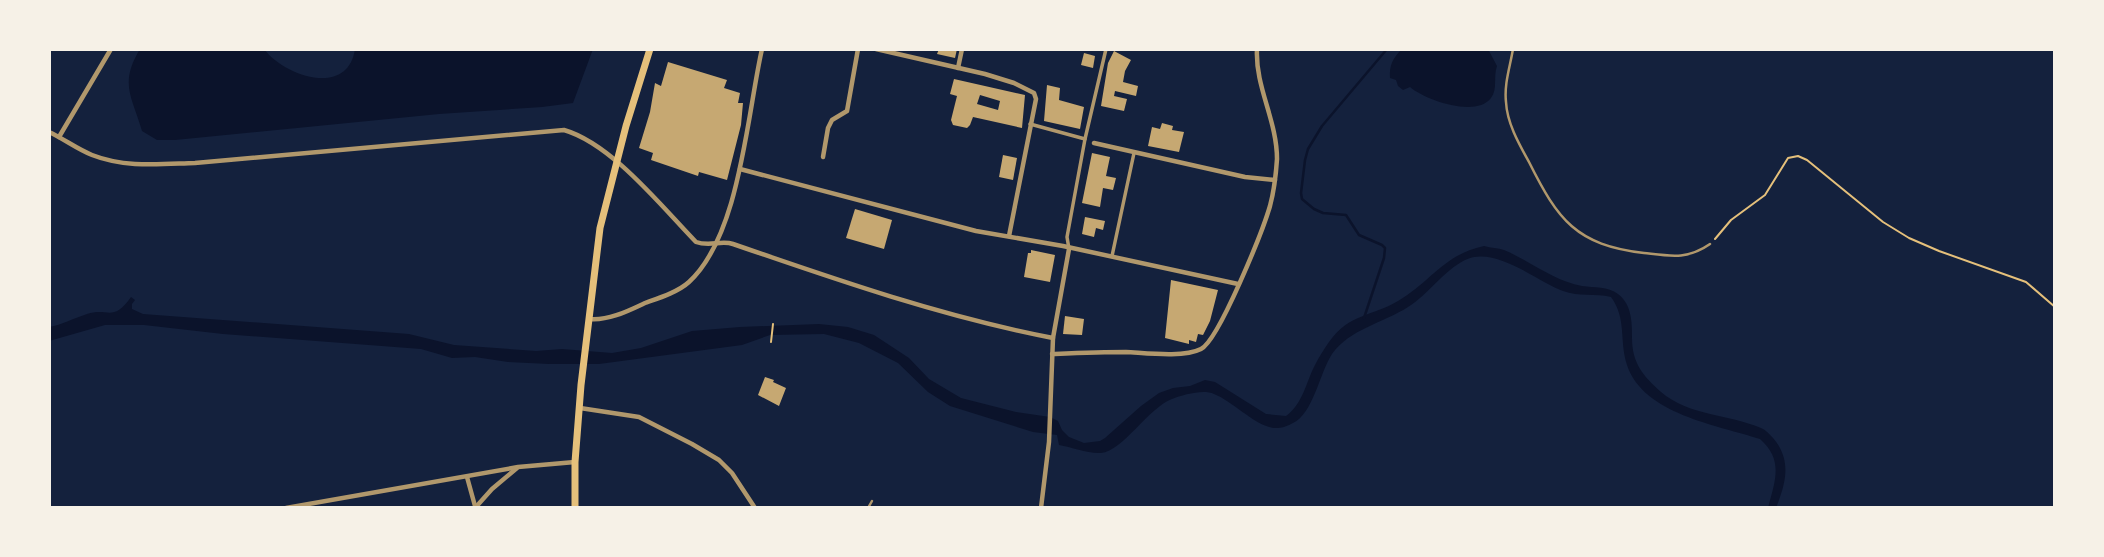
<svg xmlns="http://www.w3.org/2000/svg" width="2104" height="557" font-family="Manrope,sans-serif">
  <rect width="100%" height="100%" fill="#14213d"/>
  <!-- water -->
  <g fill="#0b132b">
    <path d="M140,49h124c20,27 84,49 91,0h238l-20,54 -31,4 -103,7 -264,26h-18l-15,-9c-10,-35 -23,-47 -2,-82z"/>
    <path d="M1402,49h86l9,17c-4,11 1,23 -6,32 -15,20 -66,2 -81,-11l-7,3 -5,-4 -2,-6 -6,-2c-1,-13 3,-20 12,-29z"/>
    <path d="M1484,246c7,2 14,2 20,4 26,11 50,31 78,36 12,2 26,0 36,8 4,3 8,8 10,13 4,10 4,21 4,31 0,25 11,38 29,54 28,24 67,22 100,36 5,2 8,6 12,10 19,22 13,45 3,70h-8c7,-27 16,-48 -8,-69 -43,-14 -117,-25 -133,-74 -8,-25 0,-46 -16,-68 -16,-4 -32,0 -48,-6 -27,-10 -68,-46 -98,-31 -22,11 -36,34 -57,47 -25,16 -58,22 -76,47 -12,18 -19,60 -39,69 -4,2 -10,5 -15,5 -19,2 -45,-27 -64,-34 -11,-5 -31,1 -42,5 -24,9 -49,52 -71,54 -13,1 -29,-6 -42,-8l-2,-10 -24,-3 -83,-26 -22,-14 -30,-29 -39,-20 -35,-9 -54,1 -28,10 -143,19h-50l-41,-2 -33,-5 -23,1 -31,-9 -198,-15 -79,-9h-39l-56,16v-14c13,-2 25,-9 38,-13 21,-7 26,9 44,-17l4,3 -3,4v5l11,5 266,20 45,11 82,6 26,-2 50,4 29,-5 51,-17 48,-4 79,-3 29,3 26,8 35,23 20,21 32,19 55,14 34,5 8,4 4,9 7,7 15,6 16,-2 5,-3 36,-32 18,-13 14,-5 17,-2 15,-6 10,2 51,32 20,2c17,-12 20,-34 29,-51 4,-8 9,-16 14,-23 21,-29 42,-25 69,-41 34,-20 45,-46 86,-55z"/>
  </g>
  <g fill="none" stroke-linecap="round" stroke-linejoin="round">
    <!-- stream -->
    <polyline stroke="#0b132b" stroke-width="2.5" points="1364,318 1384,258 1385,248 1382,245 1359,235 1346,215 1323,213 1314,209 1302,199 1301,193 1305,160 1308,149 1322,126 1387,49"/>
  </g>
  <!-- building -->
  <g fill="#c6a872" fill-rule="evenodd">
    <polygon points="939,49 957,49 955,58 937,54"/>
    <polygon points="1114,51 1131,60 1125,71 1123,82 1138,86 1136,96 1115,91 1114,96 1127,99 1124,111 1101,106 1108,63"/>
    <polygon points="1084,53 1095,56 1093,68 1081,65"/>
    <polygon points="668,62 727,80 724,88 740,93 738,103 743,103 741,125 727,180 699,172 698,176 651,160 653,153 639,148 650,112 655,83 661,86"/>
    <path d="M954,79l71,16 -3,33 -49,-11 -3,8 -3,3 -14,-3 -2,-5 6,-24 -7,-2zM980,95l20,6 -2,9 -21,-6z"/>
    <polygon points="1047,85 1060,88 1059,100 1084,107 1080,129 1044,121"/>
    <polygon points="1162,123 1173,126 1172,130 1184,132 1179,152 1148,146 1152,127 1160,129"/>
    <polygon points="1092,153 1110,157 1106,176 1116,178 1113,190 1103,188 1100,207 1082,203"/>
    <polygon points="1003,155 1017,158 1013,180 999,177"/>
    <polygon points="855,209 892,220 884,249 846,238"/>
    <polygon points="1085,217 1105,221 1103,230 1096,228 1094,237 1082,234"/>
    <polygon points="1031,250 1055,255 1050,282 1024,277 1028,253 1031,253"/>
    <polygon points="1171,280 1218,290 1210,321 1203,335 1198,334 1196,342 1189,340 1189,344 1165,338"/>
    <polygon points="1065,316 1084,319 1082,335 1063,334"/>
    <polygon points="765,377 774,380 773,382 786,388 779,406 758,395"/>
  </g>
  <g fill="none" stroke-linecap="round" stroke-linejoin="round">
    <!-- path -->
    <g stroke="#e5c07b" stroke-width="2">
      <polyline points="1715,239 1731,220 1765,195 1788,158 1798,156 1807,160 1883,222 1909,238 1939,251 2026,282 2055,307"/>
      <polyline points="771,342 773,324"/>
    </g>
    <!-- service -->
    <g stroke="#b1986c" stroke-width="2.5">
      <path d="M1513,49c-3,18 -9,35 -7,53 1,21 13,42 23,60 29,58 47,83 115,91 26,3 43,7 66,-9"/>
      <polyline points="868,508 872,501"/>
    </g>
    <!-- pedestrian -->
    <g stroke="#b1986c" stroke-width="3.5">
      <polyline points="1030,124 1085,139"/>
      <polyline points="1069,249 1067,237 1085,139 1106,49"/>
      <polyline points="1112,256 1134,153"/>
    </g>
    <!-- minor -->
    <g stroke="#b1986c" stroke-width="4.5">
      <polyline points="876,49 985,74 1014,83 1034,93 1036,99 1009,236"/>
      <polyline points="958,68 962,49"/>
      <path d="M49,132c15,7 28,17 43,23 33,13 68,9 103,8l369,-33c48,14 97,76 132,112 14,5 25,-2 37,2 104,36 211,73 320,94"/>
      <polyline points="59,137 111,49"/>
      <polyline points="1094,143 1245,177 1275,180"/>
      <polyline points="823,157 828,128 832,120 847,111 858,49"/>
      <polyline points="740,169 976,231 1063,246 1238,284"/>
      <path d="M589,319c19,2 39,-8 56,-16 14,-5 33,-11 44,-21 51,-47 58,-167 73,-233"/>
      <path d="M1052,354c25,-1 49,-2 74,-2 20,1 57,6 75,-3 18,-9 62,-119 69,-143 4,-15 6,-32 7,-47 0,-39 -22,-72 -20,-110"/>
      <polyline points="580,408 639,417 692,444 719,460 732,473 755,508"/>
      <polyline points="467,477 475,506"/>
      <polyline points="286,508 518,467 575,462"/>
      <polyline points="475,508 492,489 517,468"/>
      <polyline points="1041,508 1049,442 1053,338 1069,249"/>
    </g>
    <!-- primary -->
    <polyline stroke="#e5c07b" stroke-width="7" points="575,508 575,462 581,385 600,228 626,126 650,49"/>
  </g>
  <!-- border -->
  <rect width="2104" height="557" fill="none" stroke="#f6f1e7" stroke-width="102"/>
</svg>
